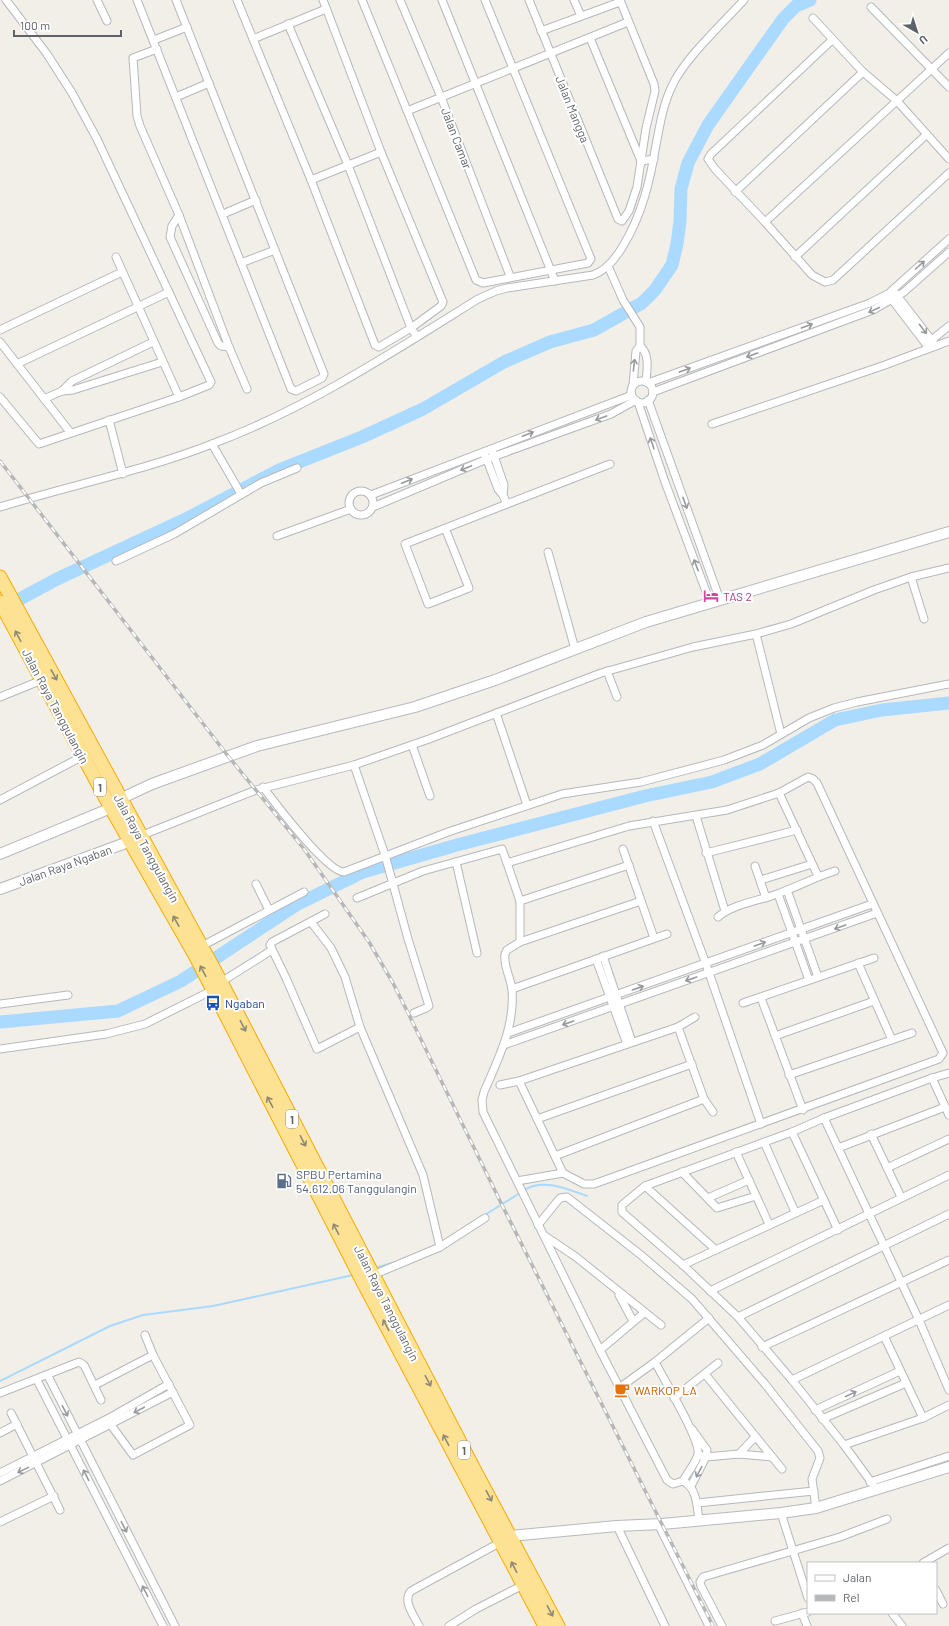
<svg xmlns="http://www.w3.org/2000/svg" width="949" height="1626" font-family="Barlow,sans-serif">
  <rect width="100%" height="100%" fill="#f1efe8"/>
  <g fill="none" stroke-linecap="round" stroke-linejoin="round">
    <!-- stream -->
    <g stroke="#aadaff" stroke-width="2">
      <path d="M524,1190c20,-12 43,-1 63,6"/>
      <polyline points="483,1216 520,1193"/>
      <polyline points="463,1228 474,1221"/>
      <polyline points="375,1268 399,1261"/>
      <polyline points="0,1381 110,1326 143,1315 213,1306 353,1275"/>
    </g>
    <!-- river -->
    <g stroke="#aadaff" stroke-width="13">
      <polyline points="5,607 57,579 186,519 279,470 362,437 423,409 504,362 550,342 594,330 642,303 655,290 672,265 677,244 680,221 681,189 688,163 708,125 783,19 796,6 810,0"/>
      <polyline points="0,1022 118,1011 181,981 296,905 363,872 457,845 645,796 712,782 760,764 835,720 882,710 949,703"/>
    </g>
    <!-- street casing -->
    <g stroke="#b5b8bc" stroke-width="9">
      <g id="street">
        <polyline points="97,0 107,21"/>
        <polyline points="137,0 291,389 296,391 322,378 324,374 176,0"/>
        <polyline points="237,0 311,180 375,345 379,347 411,328 441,306 443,302 381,152 323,0"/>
        <polyline points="362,0 476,280 483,283 588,263 591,259 485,0"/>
        <polyline points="400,0 441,97 510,276"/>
        <polyline points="442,0 555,281"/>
        <polyline points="529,0 618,219 622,221 629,211 637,187 646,128 655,91 654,84 620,0"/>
        <polyline points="574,0 581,16"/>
        <polyline points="871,7 949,87"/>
        <polyline points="813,18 863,72 897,101 949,159"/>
        <polyline points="288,24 348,165 411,328 417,337"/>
        <polyline points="541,31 620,2"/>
        <polyline points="590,38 641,161 654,159"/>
        <polyline points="253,39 326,9"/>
        <polyline points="154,40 187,27"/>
        <polyline points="832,40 711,154 708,159 715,169 765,222 812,275 825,282 833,280 949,173"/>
        <polyline points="157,49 133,58 137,116 140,126 179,215 229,347 247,389"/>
        <polyline points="176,97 209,83"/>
        <polyline points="407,111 628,22"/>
        <polyline points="311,180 381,152"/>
        <polyline points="735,192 863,72"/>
        <polyline points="223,214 256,200"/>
        <polyline points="179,215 172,226 170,237 218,343 221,346 229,347"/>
        <polyline points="765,222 949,53"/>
        <polyline points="116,257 179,397"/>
        <polyline points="795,257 926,135"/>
        <polyline points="241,263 275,250"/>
        <path d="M608,266l15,34 17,27v19c10,8 7,24 6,36"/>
        <polyline points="895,293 936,346"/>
        <polyline points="890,297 929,348"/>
        <polyline points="0,330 122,272"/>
        <polyline points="0,342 70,432"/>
        <polyline points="928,343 949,326"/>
        <polyline points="17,364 169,292"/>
        <circle cx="642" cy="392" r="11"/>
        <polyline points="648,383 870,303 888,294 949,239"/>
        <polyline points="633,385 636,351 640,346"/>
        <polyline points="62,391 73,390 162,362"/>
        <polyline points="653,392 873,310 904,292 949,252"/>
        <polyline points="0,397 39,444 179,397 209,385 211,382 97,139 72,93 47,54 6,0"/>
        <polyline points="44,399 62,391 72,381 153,342"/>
        <polyline points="648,400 720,600"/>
        <polyline points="638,402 665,482 710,602"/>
        <polyline points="109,420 123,474"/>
        <polyline points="712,424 885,365 949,341"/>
        <polyline points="212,444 241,494"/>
        <polyline points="493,453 504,485 503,495"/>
        <polyline points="485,455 498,489 503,495 507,504 610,464"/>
        <circle cx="361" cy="503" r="12"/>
        <polyline points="371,495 632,395"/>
        <path d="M0,507c71,-22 143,-36 212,-63 94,-35 181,-92 266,-145l18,-8 11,-3 86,-13c14,-5 23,-17 30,-29 19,-31 27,-65 33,-101 4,-21 7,-40 16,-59 12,-27 51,-63 72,-86"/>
        <polyline points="373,507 487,459 611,414 636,400"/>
        <polyline points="445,528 469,588 428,604 405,544 507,504"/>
        <polyline points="277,536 351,509"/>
        <polyline points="548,552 575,649"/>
        <polyline points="116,561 174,534 261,483 297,468"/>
        <polyline points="911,577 924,619"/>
        <polyline points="756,634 781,734"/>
        <polyline points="607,671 617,697"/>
        <polyline points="0,697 42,680"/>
        <polyline points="496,713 527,805"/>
        <polyline points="412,745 430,796"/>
        <polyline points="354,765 385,855 408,939 429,1006 426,1008 414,1013"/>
        <path d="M263,787c12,16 64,85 81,85l104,-40 114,-38 79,-12 83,-22 39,-15 46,-27 25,-10 23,-6 92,-18"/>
        <polyline points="779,793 818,876"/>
        <polyline points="0,800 83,756"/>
        <polyline points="696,816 725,911"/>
        <polyline points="653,821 706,964 761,1124"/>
        <polyline points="140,836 256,790 354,765 429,739 601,673 693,647 756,634 791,624 874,590 911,577 949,568"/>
        <polyline points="623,849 654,938"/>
        <polyline points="706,853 797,830"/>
        <polyline points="456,862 477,953"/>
        <polyline points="755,866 766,898"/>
        <polyline points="761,880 812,864"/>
        <polyline points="256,884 269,910"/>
        <polyline points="787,890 818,977"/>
        <polyline points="778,894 809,980"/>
        <polyline points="357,898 423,871 502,849 507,863"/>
        <polyline points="520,901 629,865"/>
        <polyline points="325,914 272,942 270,945 286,978 317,1049 360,1027"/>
        <path d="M718,917c15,-13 40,-16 59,-23 20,-7 38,-17 58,-23"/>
        <polyline points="311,922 331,948 345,977 360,1027 423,1175 440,1247"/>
        <polyline points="520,942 641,901"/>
        <polyline points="202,946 304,892"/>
        <polyline points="603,956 632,1042"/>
        <polyline points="596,959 627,1044"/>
        <polyline points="858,963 892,1040"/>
        <polyline points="221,982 272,950"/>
        <polyline points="512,989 667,934"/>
        <polyline points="761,998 803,1110"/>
        <polyline points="743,1003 874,958"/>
        <polyline points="0,1004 68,995"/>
        <polyline points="678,1027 704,1099 713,1112"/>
        <polyline points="508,1033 872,904"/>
        <polyline points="775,1036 874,1001"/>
        <polyline points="504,1045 877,913"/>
        <polyline points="0,1049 106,1034 145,1024 213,990"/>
        <polyline points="789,1075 912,1033"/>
        <polyline points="932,1078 949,1115"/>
        <polyline points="500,1085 519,1081"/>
        <polyline points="824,1118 919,1320 949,1390"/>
        <polyline points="537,1119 692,1064"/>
        <polyline points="792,1132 838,1230"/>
        <polyline points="871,1134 901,1197"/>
        <polyline points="764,1142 795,1212"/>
        <polyline points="838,1148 945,1107"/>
        <polyline points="736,1152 769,1224"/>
        <polyline points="555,1156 704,1099"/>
        <polyline points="887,1168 949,1139"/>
        <polyline points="682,1172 717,1208 756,1196"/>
        <polyline points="563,1173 519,1081 678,1027 695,1017"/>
        <path d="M517,1181l46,-8 21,11h10l345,-125 4,-6 -126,-270 -4,-4 -5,-2 -29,16 -52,17 -98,16 -122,37 13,38v41l-13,8 -2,4c-2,12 6,24 7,36 3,37 -14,69 -28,102l-2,8 1,12 117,238 67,130 6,4 10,-3c14,7 14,25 16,40"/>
        <polyline points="645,1186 716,1250"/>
        <polyline points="708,1198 749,1180"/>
        <polyline points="538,1225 560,1198 567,1197 641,1255 692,1299 765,1384 818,1451 820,1458 812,1479 816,1508"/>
        <polyline points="545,1236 576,1257 661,1325"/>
        <polyline points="683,1265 824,1200"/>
        <polyline points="373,1275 440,1247 485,1218"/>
        <polyline points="710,1291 949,1175"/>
        <polyline points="619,1295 633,1321"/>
        <polyline points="738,1317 949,1214"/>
        <polyline points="884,1336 923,1418"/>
        <polyline points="762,1347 949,1260"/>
        <polyline points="600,1350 644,1313"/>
        <path d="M655,1362c8,16 46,78 43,92 -2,9 -11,19 -15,27"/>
        <polyline points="705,1374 782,1469"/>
        <polyline points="48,1376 175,1626"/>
        <polyline points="37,1380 163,1626"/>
        <polyline points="792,1380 949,1305"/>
        <polyline points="95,1385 153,1355"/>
        <polyline points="619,1388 655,1362 709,1318"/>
        <polyline points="0,1393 79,1362 84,1365 101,1400"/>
        <polyline points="674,1398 718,1363"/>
        <polyline points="815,1410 900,1371"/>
        <polyline points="11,1413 60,1510"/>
        <polyline points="822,1419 906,1383"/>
        <polyline points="111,1425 133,1455 190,1425 153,1355 145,1335"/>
        <polyline points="0,1433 17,1424"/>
        <polyline points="844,1445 923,1418 949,1405"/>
        <polyline points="739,1454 755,1437"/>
        <polyline points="698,1455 706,1457 739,1454 772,1457"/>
        <polyline points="0,1473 111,1417 169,1384"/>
        <polyline points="0,1481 173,1392"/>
        <polyline points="870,1482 949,1456"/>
        <polyline points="691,1486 706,1457 707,1450 692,1429"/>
        <polyline points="877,1490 844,1445 792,1380 738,1317 683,1265 622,1212 622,1205 645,1186 792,1132 824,1118 932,1078 949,1073"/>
        <polyline points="697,1503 814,1491"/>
        <polyline points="781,1513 808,1598"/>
        <polyline points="0,1522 54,1496"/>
        <polyline points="658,1524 709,1626"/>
        <polyline points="617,1526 665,1626"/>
        <polyline points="923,1563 949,1548"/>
        <polyline points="936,1590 943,1604"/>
        <polyline points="802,1613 807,1626"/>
        <polyline points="892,1613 902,1626"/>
        <polyline points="775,1621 808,1612"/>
        <path d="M419,1626c-5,-11 -17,-25 -8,-35l90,-49"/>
        <polyline points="449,1626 476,1609 523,1585"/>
        <polyline points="722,1626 701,1586 700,1582 703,1577 840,1537 887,1519"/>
      </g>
    </g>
    <!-- secondary casing -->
    <g stroke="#b6babf" stroke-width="12">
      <g id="secondary">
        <polyline points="120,799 152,784 257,746 415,707 495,680 646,622 949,532"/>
        <polyline points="0,854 111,808"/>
        <polyline points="0,889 131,841"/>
        <polyline points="510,1536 617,1526 662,1524 781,1513 816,1508 949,1467"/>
      </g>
    </g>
    <!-- highway casing -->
    <g stroke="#f9ab00" stroke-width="15">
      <g id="highway">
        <polyline points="0,577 221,982 476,1473 558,1626"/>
        <polyline points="0,602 111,808 195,955 362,1280 545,1626"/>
      </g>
    </g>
    <!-- street -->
    <use href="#street" stroke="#fff" stroke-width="7"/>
    <!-- secondary -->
    <use href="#secondary" stroke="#fff" stroke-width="10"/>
    <!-- highway -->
    <use href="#highway" stroke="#fde293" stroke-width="13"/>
    <!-- rail casing -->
    <g stroke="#b6b7b8" stroke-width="3.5">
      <polyline id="rail" points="0,461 228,756 304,849 369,942 393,983 409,1015 504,1209 713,1626"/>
    </g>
    <!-- rail -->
    <use href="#rail" stroke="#fff" stroke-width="2" stroke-dasharray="6" stroke-linecap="butt"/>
  </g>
  <!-- one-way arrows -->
  <defs><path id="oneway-shaft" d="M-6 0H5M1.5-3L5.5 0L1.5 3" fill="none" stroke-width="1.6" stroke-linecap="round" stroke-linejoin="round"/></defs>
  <g stroke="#979a9d">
    <use href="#oneway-shaft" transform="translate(920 265) rotate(-42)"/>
    <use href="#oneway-shaft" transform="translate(874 310) rotate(155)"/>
    <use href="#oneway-shaft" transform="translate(807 326) rotate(-20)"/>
    <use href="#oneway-shaft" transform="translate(923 329) rotate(52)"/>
    <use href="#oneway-shaft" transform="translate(752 355) rotate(160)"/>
    <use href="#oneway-shaft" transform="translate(634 365) rotate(-84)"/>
    <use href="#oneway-shaft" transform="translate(685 370) rotate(-20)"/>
    <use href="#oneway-shaft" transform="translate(601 418) rotate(160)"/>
    <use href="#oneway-shaft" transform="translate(528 434) rotate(-21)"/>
    <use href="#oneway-shaft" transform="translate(652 443) rotate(-109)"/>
    <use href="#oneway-shaft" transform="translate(466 468) rotate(157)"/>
    <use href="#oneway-shaft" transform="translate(407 481) rotate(-21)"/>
    <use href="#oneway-shaft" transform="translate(685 503) rotate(70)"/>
    <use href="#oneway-shaft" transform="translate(696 565) rotate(-111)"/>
    <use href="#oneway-shaft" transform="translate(840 927) rotate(160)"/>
    <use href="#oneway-shaft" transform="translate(760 944) rotate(-20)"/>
    <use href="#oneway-shaft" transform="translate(691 979) rotate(161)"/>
    <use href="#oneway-shaft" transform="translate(638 988) rotate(-19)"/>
    <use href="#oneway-shaft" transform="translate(568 1023) rotate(161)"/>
    <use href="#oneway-shaft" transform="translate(851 1394) rotate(-25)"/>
    <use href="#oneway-shaft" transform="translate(139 1410) rotate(152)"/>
    <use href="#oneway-shaft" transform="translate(65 1411) rotate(63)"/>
    <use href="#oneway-shaft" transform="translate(23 1470) rotate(154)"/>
    <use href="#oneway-shaft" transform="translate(699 1472) rotate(118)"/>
    <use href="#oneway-shaft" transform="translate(86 1475) rotate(-117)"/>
    <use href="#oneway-shaft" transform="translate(124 1527) rotate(63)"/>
    <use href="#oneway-shaft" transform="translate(145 1591) rotate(-117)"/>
  </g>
  <g stroke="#8e8975">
    <use href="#oneway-shaft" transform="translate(18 636) rotate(-118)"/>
    <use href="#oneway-shaft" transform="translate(54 675) rotate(61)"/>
    <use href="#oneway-shaft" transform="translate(176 921) rotate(-119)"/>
    <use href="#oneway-shaft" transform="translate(203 971) rotate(-118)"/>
    <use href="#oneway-shaft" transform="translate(243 1026) rotate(63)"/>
    <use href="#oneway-shaft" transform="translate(270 1102) rotate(-118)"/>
    <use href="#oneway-shaft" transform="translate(303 1141) rotate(63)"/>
    <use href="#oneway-shaft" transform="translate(336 1229) rotate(-117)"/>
    <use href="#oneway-shaft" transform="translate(386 1325) rotate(-118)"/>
    <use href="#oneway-shaft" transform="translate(428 1381) rotate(62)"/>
    <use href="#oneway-shaft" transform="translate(446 1440) rotate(-118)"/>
    <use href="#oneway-shaft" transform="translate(489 1496) rotate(62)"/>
    <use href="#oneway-shaft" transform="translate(514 1567) rotate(-117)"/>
    <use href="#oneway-shaft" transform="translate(550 1611) rotate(62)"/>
  </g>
  <!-- icons -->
  <defs>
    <g id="hotel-bare" transform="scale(1.2)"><path d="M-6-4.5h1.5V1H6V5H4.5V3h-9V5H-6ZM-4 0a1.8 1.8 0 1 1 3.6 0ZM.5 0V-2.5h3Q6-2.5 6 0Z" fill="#d1479c" stroke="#fff" stroke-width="2.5" paint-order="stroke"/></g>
    <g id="bus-bare" transform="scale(1.2)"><path d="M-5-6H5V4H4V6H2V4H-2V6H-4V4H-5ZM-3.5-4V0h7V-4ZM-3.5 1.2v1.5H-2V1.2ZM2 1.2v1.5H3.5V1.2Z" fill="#1a4fb4" stroke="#fff" stroke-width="2.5" paint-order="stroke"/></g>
    <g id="fuel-bare" transform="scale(1.2)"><path d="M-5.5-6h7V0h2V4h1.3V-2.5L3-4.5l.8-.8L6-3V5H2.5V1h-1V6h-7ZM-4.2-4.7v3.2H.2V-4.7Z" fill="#5c6f8a" stroke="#fff" stroke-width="2.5" paint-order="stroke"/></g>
    <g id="cafe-bare" transform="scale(1.2)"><path d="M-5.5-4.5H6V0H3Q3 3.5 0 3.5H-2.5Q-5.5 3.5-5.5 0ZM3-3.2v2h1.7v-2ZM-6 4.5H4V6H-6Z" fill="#e8710a" stroke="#fff" stroke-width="2.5" paint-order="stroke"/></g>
  </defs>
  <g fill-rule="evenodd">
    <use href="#hotel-bare" x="711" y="596"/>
    <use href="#bus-bare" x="213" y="1003"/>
    <use href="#fuel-bare" x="284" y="1181"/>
    <use href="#cafe-bare" x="622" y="1390"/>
  </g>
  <g text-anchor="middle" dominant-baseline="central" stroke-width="4" stroke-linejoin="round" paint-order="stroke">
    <!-- shield labels -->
    <g fill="#fff" stroke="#8f9295" stroke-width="1">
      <rect x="94" y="778" width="12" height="18" rx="3"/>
      <rect x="286" y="1110" width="12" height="18" rx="3"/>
      <rect x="458" y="1441" width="12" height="18" rx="3"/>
    </g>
    <g font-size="11" font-weight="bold" fill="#5f6368">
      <text x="100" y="787">1</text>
      <text x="292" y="1119">1</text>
      <text x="464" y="1450">1</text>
    </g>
    <!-- street labels -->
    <g font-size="12" fill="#5f6368" stroke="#fff">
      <text transform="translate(573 109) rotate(68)">Jalan Mangga</text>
      <text transform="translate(457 138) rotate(69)">Jalan Camar</text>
      <text transform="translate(56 706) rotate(62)">Jalan Raya Tanggulangin</text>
      <text transform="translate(147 848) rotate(61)">Jala Raya Tanggulangin</text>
      <text transform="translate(65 865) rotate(-20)">Jalan Raya Ngaban</text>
      <text transform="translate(387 1303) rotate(63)">Jalan Raya Tanggulangin</text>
    </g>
    <!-- hotel labels -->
    <g font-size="12" fill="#b23c85" stroke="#fff" text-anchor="start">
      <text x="723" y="596">TAS 2</text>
    </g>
    <!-- transit labels -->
    <g font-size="12" fill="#164399" stroke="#fff" text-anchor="start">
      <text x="225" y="1003">Ngaban</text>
    </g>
    <!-- service labels -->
    <g font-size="12" fill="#4e5e75" stroke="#fff" text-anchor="start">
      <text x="296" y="1174">SPBU Pertamina<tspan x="296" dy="14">54.612.06 Tanggulangin</tspan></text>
    </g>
    <!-- food labels -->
    <g font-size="12" fill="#c56008" stroke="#fff" text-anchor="start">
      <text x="634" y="1390">WARKOP LA</text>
    </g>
  </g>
  <!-- legend -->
  <rect x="807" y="1562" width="130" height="52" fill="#ffffff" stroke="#bfc1c3"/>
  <rect x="815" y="1575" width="20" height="6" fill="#ffffff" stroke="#bfc1c3"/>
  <text x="843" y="1582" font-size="12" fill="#5f6368">Jalan</text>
  <rect x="815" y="1595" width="20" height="6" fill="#b6b7b8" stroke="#bfc1c3"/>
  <text x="843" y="1602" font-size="12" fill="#5f6368">Rel</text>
  <!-- north arrow -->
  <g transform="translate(917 32) rotate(141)" stroke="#ffffff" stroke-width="3" paint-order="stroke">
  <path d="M0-3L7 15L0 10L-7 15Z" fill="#5f6368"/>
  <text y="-6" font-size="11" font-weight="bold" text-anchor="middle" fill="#5f6368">U</text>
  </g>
  <!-- scale -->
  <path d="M14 30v6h107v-6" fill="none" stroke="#5f6368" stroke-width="2"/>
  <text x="20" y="30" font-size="12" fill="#5f6368" stroke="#ffffff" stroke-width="3" paint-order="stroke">100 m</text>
</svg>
